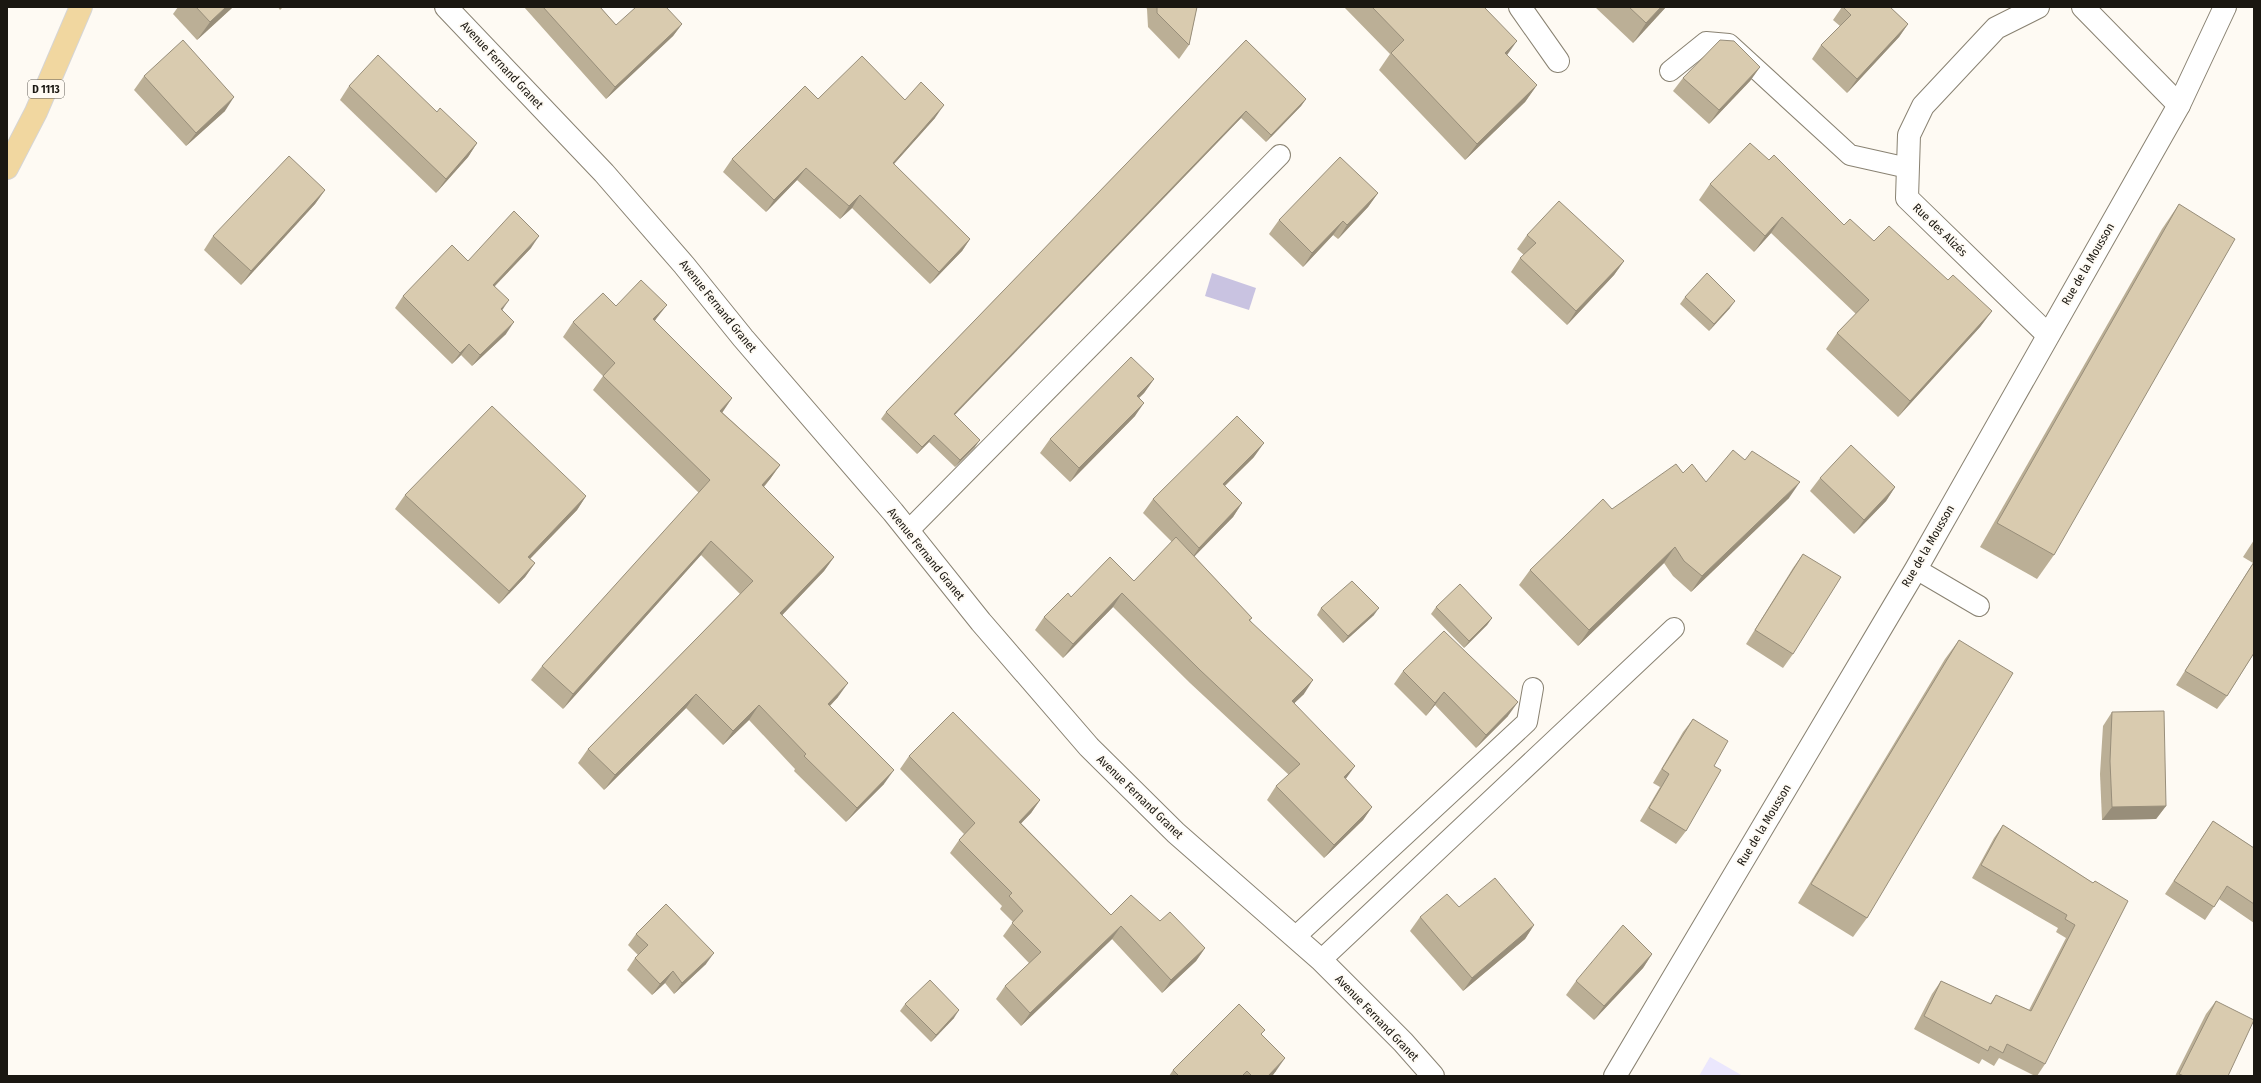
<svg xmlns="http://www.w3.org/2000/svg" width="2261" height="1083" font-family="'Fira Sans Condensed',sans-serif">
  <rect width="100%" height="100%" fill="#fefaf3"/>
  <!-- green -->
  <polygon fill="#ebe7fd" points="1710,1057 1743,1076 1699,1076"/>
  <!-- water -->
  <polygon fill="#c9c3e1" points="1212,273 1256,288 1249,310 1205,296"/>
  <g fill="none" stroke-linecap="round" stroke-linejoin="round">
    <!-- service casing -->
    <g stroke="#898272" stroke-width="22">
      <g id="service">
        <polyline points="1670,71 1706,42 1729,44 1850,155 1908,168"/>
        <polyline points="908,531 1280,155"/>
        <polyline points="1916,569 1979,606"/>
        <polyline points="1295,937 1527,722 1533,688"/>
        <polyline points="1321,960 1674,628"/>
      </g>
    </g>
    <!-- minor casing -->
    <g stroke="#898272" stroke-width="24">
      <g id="minor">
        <polyline points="446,7 604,173 684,265 743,338 893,512 981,622 1089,747 1176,833 1321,960 1403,1042 1433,1076"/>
        <polyline points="1520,7 1558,61"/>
        <polyline points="2038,7 1996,28 1923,106 1909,135 1907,198 2048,335"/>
        <polyline points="2083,7 2179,105"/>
        <polyline points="1615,1076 1916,569 2179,105 2225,7"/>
      </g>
    </g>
    <!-- primary casing -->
    <g stroke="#d6d5d4" stroke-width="24">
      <polyline id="primary" points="7,168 36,112 81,7"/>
    </g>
    <!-- service -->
    <use href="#service" stroke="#fff" stroke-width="20"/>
    <!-- minor -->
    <use href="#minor" stroke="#fff" stroke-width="22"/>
    <!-- primary -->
    <use href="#primary" stroke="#f1d7a0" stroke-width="22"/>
  </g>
  <!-- wall -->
  <g fill="#bbaf96">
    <polygon points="178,7 233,7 197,40 173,14"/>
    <polygon points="278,7 283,7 280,10"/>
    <polygon points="524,7 600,7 616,25 682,24 673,36 606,99"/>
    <polygon points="1146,7 1197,7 1189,45 1179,59 1148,27 1147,9"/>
    <polygon points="1344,7 1484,7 1507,55 1537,85 1525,102 1465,160 1379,70 1390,54"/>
    <polygon points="1595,7 1666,7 1633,43"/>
    <polygon points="1842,7 1890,7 1908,24 1899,37 1847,93 1812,59 1821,45 1840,26 1833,20"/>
    <polygon points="1246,40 1306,99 1301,106 1266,142 1241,118 954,415 975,447 955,467 929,442 917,454 881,419 886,412"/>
    <polygon points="1760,67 1750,81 1709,124 1673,91 1683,78"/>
    <polygon points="144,76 225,111 186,146 134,90"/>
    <polygon points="349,86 437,112 477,143 468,157 436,193 340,100"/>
    <polygon points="818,99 905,100 935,118 894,164 970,239 962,251 930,284 852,208 840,219 797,180 766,212 723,172 732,159"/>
    <polygon points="1769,160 1844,225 1948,280 1992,311 1980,327 1898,417 1826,349 1837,333 1856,314 1771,233 1754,252 1699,200 1710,184"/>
    <polygon points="325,190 315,204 241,285 204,250 213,236"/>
    <polygon points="1378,193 1368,207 1338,239 1333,235 1303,267 1269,234 1279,220"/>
    <polygon points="2179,204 2054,555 2037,579 1980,547 2162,229"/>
    <polygon points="1527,235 1624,261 1614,275 1567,325 1511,272 1520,258 1524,255 1517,249"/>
    <polygon points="531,248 495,286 502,310 506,334 472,366 461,355 452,364 395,308 403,296 468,261"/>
    <polygon points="1685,297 1730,308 1709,331 1680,304"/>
    <polygon points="616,306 656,319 655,321 732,398 722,412 780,465 770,479 764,487 834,557 824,571 782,615 838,697 830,706 884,784 846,822 794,771 795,769 749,720 723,745 686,708 604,790 578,763 588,749 740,594 701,555 563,709 531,680 542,666 699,493 593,390 603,376 563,337 573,322"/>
    <polygon points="1154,379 1144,393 1139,398 1135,416 1070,482 1040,453 1050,439"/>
    <polygon points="1254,457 1225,486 1242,503 1233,517 1194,556 1252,618 1250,620 1304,694 1294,703 1346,779 1372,807 1363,820 1324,858 1267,800 1276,786 1289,775 1190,683 1113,607 1063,658 1035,630 1044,617 1071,597 1134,581 1172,542 1143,513 1153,499"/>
    <polygon points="1683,473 1706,482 1789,498 1691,592 1673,576 1664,563 1578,646 1519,585 1530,570"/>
    <polygon points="1820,478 1895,487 1886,501 1854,534 1810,491"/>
    <polygon points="405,495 586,496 577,510 530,559 535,563 525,577 499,604 395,509"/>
    <polygon points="2254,540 2254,653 2227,696 2217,709 2176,685 2253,563 2243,557"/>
    <polygon points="1803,554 1793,654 1783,668 1746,644 1793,568"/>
    <polygon points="1436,607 1492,618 1487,625 1464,648 1431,614"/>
    <polygon points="1321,608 1374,615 1343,643 1317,615"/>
    <polygon points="1959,640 1867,918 1853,937 1798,903 1945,659"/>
    <polygon points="1403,671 1508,716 1476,748 1435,705 1426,716 1394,684"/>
    <polygon points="2112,712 2166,806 2156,819 2102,820 2100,774 2103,726"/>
    <polygon points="1693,719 1714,766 1686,831 1676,844 1640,821 1660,787 1653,783 1683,732"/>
    <polygon points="909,756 1040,800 1031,813 1021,823 1111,915 1160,921 1205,948 1196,961 1162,993 1112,939 1021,1026 996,999 1005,986 1029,963 1003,936 1013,922 1000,909 1002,906 950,853 959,840 964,834 900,769"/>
    <polygon points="2213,821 2254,848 2254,923 2219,899 2205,920 2165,894"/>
    <polygon points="2003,825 2093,883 2045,1064 2037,1076 2035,1076 1999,1058 1994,1066 1982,1059 1979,1064 1914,1029 1932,994 1941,981 1990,1004 1996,995 2029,1010 2066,938 2056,932 2058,928 1972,878 1994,838"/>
    <polygon points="1459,907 1534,925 1525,939 1463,991 1410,931 1420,917"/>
    <polygon points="636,934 706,964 674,994 665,983 652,995 627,970 635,958 638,955 628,945"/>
    <polygon points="1652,954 1643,968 1594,1020 1566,995 1576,981"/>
    <polygon points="2216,1001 2228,1076 2175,1076 2206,1014"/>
    <polygon points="905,1004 954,1018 931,1042 900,1011"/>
    <polygon points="1262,1035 1276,1071 1272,1076 1169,1076 1173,1070"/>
  </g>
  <!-- shaded-wall -->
  <g fill="#988e7a">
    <polygon points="226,7 233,7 197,40 210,22"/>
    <polygon points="1661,7 1666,7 1633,43 1646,23"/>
    <polygon points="682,24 673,36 606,99 615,87"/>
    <polygon points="1908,24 1899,37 1847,93 1857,79"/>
    <polygon points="1517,41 1505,58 1505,53"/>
    <polygon points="1760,67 1750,81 1709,124 1719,110"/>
    <polygon points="1537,85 1525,102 1465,160 1477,144"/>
    <polygon points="234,97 225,111 186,146 196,133"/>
    <polygon points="1306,99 1301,106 1266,142 1271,135"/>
    <polygon points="944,105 935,118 884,175 893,163"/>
    <polygon points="1246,111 1241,118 949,421 954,414"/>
    <polygon points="477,143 468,157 436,193 446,179"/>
    <polygon points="806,168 797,180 766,212 774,200"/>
    <polygon points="325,190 315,204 241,285 251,271"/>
    <polygon points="1378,193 1368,207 1338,239 1347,225"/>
    <polygon points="860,195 852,208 840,219 849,206"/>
    <polygon points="1782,217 1771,233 1754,252 1765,236"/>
    <polygon points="1343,221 1333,235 1303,267 1312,253"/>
    <polygon points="539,236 531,248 485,296 493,285"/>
    <polygon points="970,239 962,251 930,284 939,272"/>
    <polygon points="1624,261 1614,275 1567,325 1576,311"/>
    <polygon points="509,300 501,312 501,309"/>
    <polygon points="1735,301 1730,308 1709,331 1714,324"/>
    <polygon points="667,305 656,319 642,334 653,319"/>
    <polygon points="1992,311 1980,327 1898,417 1910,401"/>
    <polygon points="514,322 506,334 472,366 480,355"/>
    <polygon points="469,344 461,355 452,364 460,353"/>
    <polygon points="1154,379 1144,393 1127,409 1137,396"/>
    <polygon points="732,398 722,413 720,411"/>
    <polygon points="1144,403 1135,416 1070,482 1079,468"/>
    <polygon points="934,435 929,442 917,454 922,447"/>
    <polygon points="980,440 975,447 955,467 960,460"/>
    <polygon points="1264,443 1254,457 1213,497 1223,484"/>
    <polygon points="780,465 770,479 752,500 762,485"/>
    <polygon points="1800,482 1789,498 1691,592 1702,576"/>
    <polygon points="1895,487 1886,501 1854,534 1864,520"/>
    <polygon points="586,496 577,510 519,570 528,557"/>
    <polygon points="1242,503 1233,517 1190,561 1199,548"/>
    <polygon points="711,541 701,555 563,709 573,694"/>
    <polygon points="1675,547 1664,563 1578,646 1589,630"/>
    <polygon points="834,557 824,571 770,628 780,613"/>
    <polygon points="535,563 525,577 499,604 509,591"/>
    <polygon points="1122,593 1113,607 1063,658 1073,644"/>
    <polygon points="1379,608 1374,615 1343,643 1348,636"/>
    <polygon points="1492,618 1487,625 1464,648 1469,641"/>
    <polygon points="1313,680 1304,694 1283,714 1292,701"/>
    <polygon points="848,683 838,697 818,718 828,704"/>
    <polygon points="1444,692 1435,705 1426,716 1435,703"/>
    <polygon points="696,694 686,708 604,790 615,775"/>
    <polygon points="1518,702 1508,716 1476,748 1486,735"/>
    <polygon points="759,705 749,720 723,745 733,731"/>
    <polygon points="1355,766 1345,780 1344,777"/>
    <polygon points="894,770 884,784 846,822 857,808"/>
    <polygon points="1040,800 1031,813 1010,835 1019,822"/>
    <polygon points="2166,806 2156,819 2102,820 2112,807"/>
    <polygon points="1372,807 1363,820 1324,858 1334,845"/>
    <polygon points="1534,925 1525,939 1463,991 1472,978"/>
    <polygon points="1121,926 1112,939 1021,1026 1030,1013"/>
    <polygon points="1205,948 1196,961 1162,993 1171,980"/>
    <polygon points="714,953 706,964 674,994 682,983"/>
    <polygon points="1652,954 1643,968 1594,1020 1604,1006"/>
    <polygon points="673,971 665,983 652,995 660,984"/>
    <polygon points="959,1010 954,1018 931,1042 936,1035"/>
    <polygon points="1285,1058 1276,1071 1272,1076 1268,1076"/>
  </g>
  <!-- building -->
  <g fill="#d9cbaf" stroke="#988e7a">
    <polygon points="196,7 226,7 210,22"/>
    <polygon points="543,7 600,7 616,25 636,7 666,7 682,24 615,87"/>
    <polygon points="1157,7 1197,7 1189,45 1157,13"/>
    <polygon points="1372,7 1484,7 1517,41 1505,53 1537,85 1477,144 1391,53 1404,40"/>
    <polygon points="1629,7 1661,7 1646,23"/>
    <polygon points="1843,7 1890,7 1908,24 1857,79 1821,45 1851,15"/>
    <polygon points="183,40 234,97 196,133 144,76"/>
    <polygon points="1246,40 1306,99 1271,135 1246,111 954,414 980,440 960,460 934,435 922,447 886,412"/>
    <polygon points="1720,40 1734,41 1760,67 1719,110 1683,78"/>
    <polygon points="378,55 437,112 440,108 477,143 446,179 349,86"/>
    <polygon points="862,56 905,100 921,82 944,105 893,163 970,239 939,272 860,195 849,206 806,168 774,200 732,159 805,86 818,99"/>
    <polygon points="1750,143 1769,160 1774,155 1844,225 1850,219 1874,241 1889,226 1948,280 1953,275 1992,311 1910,401 1837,333 1869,300 1782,217 1765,236 1710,184"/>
    <polygon points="289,156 325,190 251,271 213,236"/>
    <polygon points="1340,157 1378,193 1347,225 1343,221 1312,253 1279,220"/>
    <polygon points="1559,201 1624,261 1576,311 1520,258 1536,243 1527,235"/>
    <polygon points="2179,204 2235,239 2054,555 1997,523"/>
    <polygon points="514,211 539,236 493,285 509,300 501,309 514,322 480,355 469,344 460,353 403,296 452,245 468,261"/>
    <polygon points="1707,273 1735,301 1714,324 1685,297"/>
    <polygon points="641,280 667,305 653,319 732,398 720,411 780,465 762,485 834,557 780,613 848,683 828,704 894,770 857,808 804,756 806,754 759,705 733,731 696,694 615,775 588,749 753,581 711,541 573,694 542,666 710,480 603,376 615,363 573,322 603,293 616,306"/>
    <polygon points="1131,357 1154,379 1137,396 1144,403 1079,468 1050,439"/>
    <polygon points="492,406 586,496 528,557 535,563 509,591 405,495"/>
    <polygon points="1237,416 1264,443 1223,484 1242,503 1199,548 1153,499"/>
    <polygon points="1851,445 1895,487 1864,520 1820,478"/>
    <polygon points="1733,450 1745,460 1752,451 1800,482 1702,576 1684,561 1675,547 1589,630 1530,570 1603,499 1612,509 1676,464 1683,473 1692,464 1706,482"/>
    <polygon points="1176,537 1252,618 1249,620 1313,680 1292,701 1355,766 1344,777 1372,807 1334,845 1276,786 1300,764 1200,670 1122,593 1073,644 1044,617 1068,593 1071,597 1110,557 1134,581"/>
    <polygon points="1803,554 1841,577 1793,654 1755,630"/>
    <polygon points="2254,562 2254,653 2227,696 2185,671"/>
    <polygon points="1352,581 1379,608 1348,636 1321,608"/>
    <polygon points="1460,584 1492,618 1469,641 1436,607"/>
    <polygon points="1444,631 1518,702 1486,735 1444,692 1435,703 1403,671"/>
    <polygon points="1959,640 2013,673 1867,918 1811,884"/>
    <polygon points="2164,711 2166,806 2112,807 2110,761 2112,712"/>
    <polygon points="953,712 1040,800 1019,822 1111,915 1131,895 1160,921 1170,912 1205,948 1171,980 1121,926 1030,1013 1005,986 1041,952 1012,923 1023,911 1009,896 1012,893 959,840 975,823 909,756"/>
    <polygon points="1693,719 1728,741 1714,766 1721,770 1686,831 1649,808 1669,774 1662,769"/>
    <polygon points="2213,821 2254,848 2254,904 2227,886 2214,907 2174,881"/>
    <polygon points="2003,825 2093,883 2095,881 2128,901 2045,1064 2007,1044 2003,1053 1990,1046 1988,1051 1924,1016 1941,981 1991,1004 1996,995 2031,1011 2075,925 2065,919 2067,915 1981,865"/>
    <polygon points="1495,878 1534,925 1472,978 1420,917 1447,894 1459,907"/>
    <polygon points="666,904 714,953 682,983 673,971 660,984 635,958 648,945 636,934"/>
    <polygon points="1623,925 1652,954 1604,1006 1576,981"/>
    <polygon points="930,980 959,1010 936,1035 905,1004"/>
    <polygon points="2216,1001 2254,1020 2228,1076 2184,1076 2179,1074"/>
    <polygon points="1239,1004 1265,1030 1261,1034 1285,1058 1268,1076 1252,1076 1247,1071 1242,1076 1179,1076 1173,1070"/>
  </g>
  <g text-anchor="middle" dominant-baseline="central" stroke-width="3.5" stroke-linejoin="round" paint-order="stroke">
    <!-- shield labels -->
    <rect fill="#fefaf3" stroke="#5e5b55" stroke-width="1" x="28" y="80" width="36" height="18" rx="3"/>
    <g font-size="11" font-weight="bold" fill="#1a1711">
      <text x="46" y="89">D 1113</text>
    </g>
    <!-- street labels -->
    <g font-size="12" fill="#1a1711" stroke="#fefaf3">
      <text transform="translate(502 65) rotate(47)">Avenue Fernand Granet</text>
      <text transform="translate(1940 230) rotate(44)">Rue des Alizés</text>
      <text transform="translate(2088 264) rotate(-60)">Rue de la Mousson</text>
      <text transform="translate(718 306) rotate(51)">Avenue Fernand Granet</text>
      <text transform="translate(1928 546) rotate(-60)">Rue de la Mousson</text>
      <text transform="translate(926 554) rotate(51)">Avenue Fernand Granet</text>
      <text transform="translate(1140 797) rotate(44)">Avenue Fernand Granet</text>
      <text transform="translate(1764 825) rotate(-59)">Rue de la Mousson</text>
      <text transform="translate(1377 1018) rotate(46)">Avenue Fernand Granet</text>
    </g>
  </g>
  <!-- border -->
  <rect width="2261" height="1083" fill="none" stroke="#1a1711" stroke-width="16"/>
</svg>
